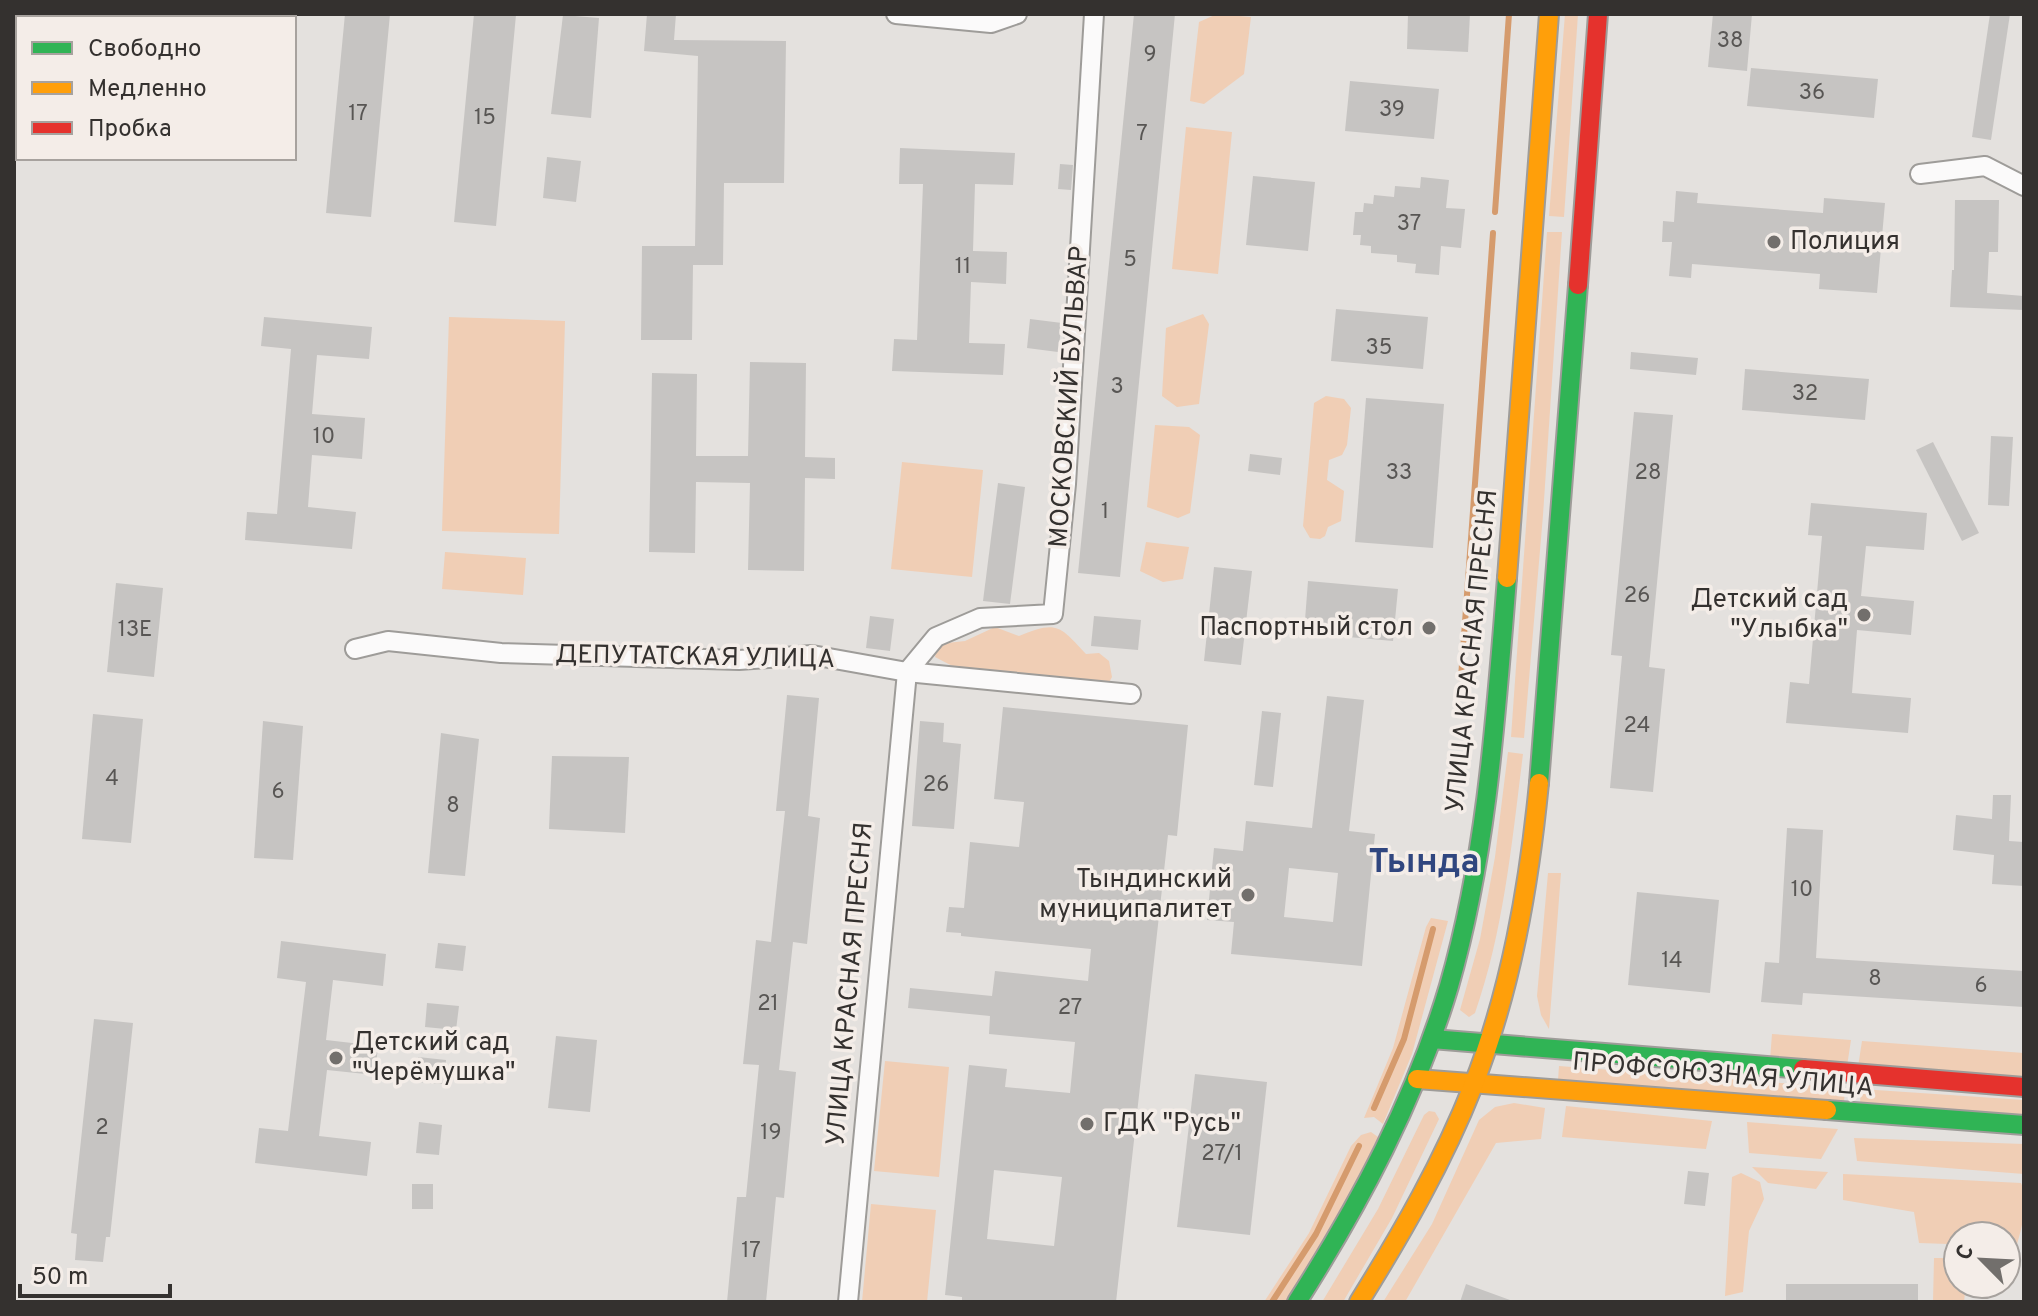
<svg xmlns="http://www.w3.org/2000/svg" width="2038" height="1316" font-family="Overpass,sans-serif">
  <rect width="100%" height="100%" fill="#e4e1de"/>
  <!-- green -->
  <g fill="#f0ceb5">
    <polygon points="1217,14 1251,17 1244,74 1204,104 1190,101 1199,22"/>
    <polygon points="1565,14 1578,14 1564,217 1549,216"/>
    <polygon points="1186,127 1232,132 1218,274 1172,269"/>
    <polygon points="1547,232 1562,232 1543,515 1524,738 1511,737"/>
    <polygon points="1203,314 1209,324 1199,404 1177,407 1162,396 1166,328"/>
    <polygon points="449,317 565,321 559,534 442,531"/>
    <polygon points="1326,396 1344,399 1351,408 1347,445 1342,455 1329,460 1327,480 1344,491 1341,521 1328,527 1325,536 1320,539 1310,538 1303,526 1314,403"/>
    <polygon points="1155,425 1189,427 1200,435 1190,513 1178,518 1147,507"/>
    <polygon points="902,462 983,470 972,577 891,569"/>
    <polygon points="1146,542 1189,547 1183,579 1163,582 1140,571"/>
    <polygon points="445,552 526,558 523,595 442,589"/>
    <path d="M995,627l24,9c38,-16 41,-10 67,18l13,-1 10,8 3,16 -5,9 -145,-15 -27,-14 3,-13 27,-3z"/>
    <path d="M1508,752l15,2c-11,87 -19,176 -48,259l-6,4 -9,-7 20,-71 15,-82z"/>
    <polygon points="1548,873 1561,873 1549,1029 1541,1015 1537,996"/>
    <polygon points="1431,918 1448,921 1412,1054 1383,1124 1374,1117 1364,1118 1393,1048 1426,927"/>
    <polygon points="1772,1034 1851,1040 1847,1066 1770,1060"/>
    <polygon points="1862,1041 2024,1053 2024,1079 1858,1067"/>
    <polygon points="885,1061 949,1067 939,1177 874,1171"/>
    <polygon points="1559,1066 1845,1088 1844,1102 1558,1080"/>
    <polygon points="1861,1089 2024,1100 2024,1115 1860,1103"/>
    <polygon points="1514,1103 1545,1108 1541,1139 1496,1143 1405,1302 1383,1302 1432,1224 1479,1120 1495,1107"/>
    <polygon points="1566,1106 1712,1121 1706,1149 1562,1137"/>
    <polygon points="1429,1111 1435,1112 1439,1119 1392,1218 1343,1302 1322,1302 1378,1209 1424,1115"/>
    <polygon points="1747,1122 1838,1129 1821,1159 1749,1153"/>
    <polygon points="1371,1132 1378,1137 1337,1223 1286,1302 1264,1302 1309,1233 1351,1146 1361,1135"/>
    <polygon points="1854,1138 2024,1144 2024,1174 1857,1161"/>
    <polygon points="1752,1167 1828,1172 1816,1189 1768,1183"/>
    <polygon points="1741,1173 1760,1182 1764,1199 1749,1231 1743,1292 1725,1296 1732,1177"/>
    <path d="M1843,1174l178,9c12,25 -8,71 -15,96v-43h-48v48h8l-2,18h-31l1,-44h14v-14l-29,-1 -5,-31 -71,-12z"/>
    <polygon points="871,1204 936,1210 927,1302 862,1302"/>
  </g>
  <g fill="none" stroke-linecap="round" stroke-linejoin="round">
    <!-- stream -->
    <g stroke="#d59b6d" stroke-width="6">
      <polyline points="1495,212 1509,14"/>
      <polyline points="1461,678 1493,233"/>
      <polyline points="1374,1108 1404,1039 1433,929"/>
      <polyline points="1272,1302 1316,1234 1359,1146"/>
    </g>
  </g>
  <!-- building -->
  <g fill="#c6c4c2" fill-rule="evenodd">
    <polygon points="345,14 390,14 371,217 326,213"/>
    <polygon points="474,14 516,15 496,226 454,222"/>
    <polygon points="647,14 676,14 674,40 786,41 784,183 724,183 723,265 693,265 692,340 641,340 642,246 695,246 698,56 644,51"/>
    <polygon points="1134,14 1175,14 1120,577 1078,573"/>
    <polygon points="1408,14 1470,14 1468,52 1407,49"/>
    <polygon points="1713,14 1752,14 1747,71 1708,67"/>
    <polygon points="1990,14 2010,14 1991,140 1972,137"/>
    <polygon points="563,15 599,18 591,118 551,114"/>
    <polygon points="1751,68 1878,79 1874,118 1747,106"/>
    <polygon points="1350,81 1439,89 1434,139 1345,131"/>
    <polygon points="900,148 1015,153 1013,185 975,184 973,251 1007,252 1006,284 971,282 969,343 1005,344 1003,375 892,371 894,339 917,340 923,184 899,184"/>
    <polygon points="547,157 581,161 576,202 543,198"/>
    <polygon points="1060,164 1073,165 1071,190 1058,189"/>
    <polygon points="1253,176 1315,182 1308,251 1246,245"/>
    <polygon points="1421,177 1449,180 1446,208 1465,209 1461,248 1441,246 1439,275 1415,273 1416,264 1397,262 1397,255 1371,253 1371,246 1360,245 1361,235 1353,235 1355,212 1363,212 1364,203 1373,204 1374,195 1394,197 1395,186 1420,188"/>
    <polygon points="1676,191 1698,193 1697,203 1823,213 1824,198 1885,203 1877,293 1819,289 1820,274 1692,264 1691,278 1669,276 1672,242 1662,242 1663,221 1674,222"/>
    <polygon points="1955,200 1999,200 1998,252 1989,252 1987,293 2024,296 2024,310 1950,307 1952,270 1954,270"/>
    <polygon points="1336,309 1428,317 1423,369 1331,361"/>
    <polygon points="264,317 372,327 369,359 317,355 312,414 365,418 362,459 312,455 308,507 356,512 352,549 245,540 247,512 277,514 291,349 261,346"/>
    <polygon points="1030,319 1062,323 1058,352 1027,348"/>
    <polygon points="1631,352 1698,358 1696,375 1630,369"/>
    <polygon points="750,362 806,363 805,457 835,458 835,479 805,478 804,571 748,570 750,483 696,482 695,553 649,552 652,373 697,374 696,456 748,456"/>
    <polygon points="1745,369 1869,379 1865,420 1742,410"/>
    <polygon points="1366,398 1444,404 1433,548 1355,542"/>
    <polygon points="1634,412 1673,415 1649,667 1665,669 1653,792 1610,788 1622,656 1611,655"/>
    <polygon points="1991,436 2013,437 2009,506 1988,505"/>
    <polygon points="1933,442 1979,533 1962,541 1916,450"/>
    <polygon points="1250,454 1282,458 1280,475 1248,471"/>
    <polygon points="998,483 1025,487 1010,604 983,601"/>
    <polygon points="1811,503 1927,513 1924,550 1866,546 1861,596 1914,601 1911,635 1857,630 1852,693 1911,698 1908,733 1786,723 1790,682 1809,684 1822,536 1808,535"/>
    <polygon points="1214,567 1252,571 1241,665 1204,661"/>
    <polygon points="1308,581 1398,589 1393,641 1304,633"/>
    <polygon points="116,583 163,588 154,677 107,672"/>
    <polygon points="870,616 894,619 890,651 866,648"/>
    <polygon points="1094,616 1141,620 1138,650 1091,646"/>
    <polygon points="787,695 819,698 808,816 820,818 807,944 793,942 779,1070 796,1072 784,1198 776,1197 766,1302 727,1302 737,1197 746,1197 759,1065 743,1064 756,940 771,942 785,811 776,811"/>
    <path d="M1327,696l37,4 -15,131 26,3 -13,132 -131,-12 3,-32 -27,-2 7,-72 29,3 3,-30 66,7zM1289,868l49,5 -5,49 -49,-5z"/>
    <path d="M1003,707l185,18 -11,111 -9,-1 -52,467h-154v-5l-17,-2 24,-230 38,4 -2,18 65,6 5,-51 -86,-8 1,-18 -82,-8 2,-20 82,8 3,-25 93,10 3,-32 -130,-13v-3l-15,-1 3,-25 15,1 6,-66 49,5 5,-45 -30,-3zM994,1170l68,7 -8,69 -67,-7z"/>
    <polygon points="1262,711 1281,713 1273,787 1254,785"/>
    <polygon points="93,714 143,719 131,843 82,839"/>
    <polygon points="263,721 303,726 293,860 254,858"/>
    <polygon points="920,721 944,723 943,742 961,744 954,829 912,826"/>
    <polygon points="441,733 479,739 465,876 428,873"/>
    <polygon points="552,756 629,757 625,833 549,829"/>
    <polygon points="1993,795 2011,795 2009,841 2024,842 2024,886 1992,884 1994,855 1953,850 1956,815 1992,819"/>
    <polygon points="1787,828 1823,830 1816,958 2024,971 2024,1007 1803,993 1802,1005 1761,1002 1765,962 1779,963"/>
    <polygon points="1637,892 1719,900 1710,993 1628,985"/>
    <polygon points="281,941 386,954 383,986 333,980 326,1040 378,1046 375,1075 327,1070 319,1136 371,1142 367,1176 255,1163 259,1128 288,1131 306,982 277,978"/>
    <polygon points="438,943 466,946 463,971 435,968"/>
    <polygon points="427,1003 459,1006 456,1030 425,1027"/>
    <polygon points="94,1019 133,1023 110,1237 106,1237 103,1262 75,1260 77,1234 71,1233"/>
    <polygon points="556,1036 597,1040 590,1112 548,1108"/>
    <polygon points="418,1057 446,1060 444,1084 416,1082"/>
    <polygon points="1195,1074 1267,1082 1250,1235 1177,1227"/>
    <polygon points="419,1122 442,1125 439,1155 416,1153"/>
    <polygon points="1688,1171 1709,1173 1705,1206 1684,1204"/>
    <rect x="412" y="1184" width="21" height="25"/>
    <polygon points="1466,1284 1510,1300 1510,1302 1460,1302"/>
    <rect x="1786" y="1284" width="132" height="18"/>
  </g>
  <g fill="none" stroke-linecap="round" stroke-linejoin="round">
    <!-- street casing -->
    <g stroke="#9e9c99" stroke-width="22">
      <g id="street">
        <polyline points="896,14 991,23 1017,14"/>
        <polyline points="101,18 102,14"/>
        <polyline points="14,144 18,144"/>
        <polyline points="1920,174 1985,166 2024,186"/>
        <polyline points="355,649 388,641 501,653 739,660 812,655 907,672 1131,694"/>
        <polyline points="848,1302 907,672 936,637 980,618 1053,614 1066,484 1094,14"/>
      </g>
    </g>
    <!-- fast casing -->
    <g stroke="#9e9c99" stroke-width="22">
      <g id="fast">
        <polyline points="1539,783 1578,285"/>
        <polyline points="1432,1039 1803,1069"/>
        <polyline points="1827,1110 2024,1125"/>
        <path d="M1297,1302c63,-99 118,-202 152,-316 38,-132 47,-271 58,-408"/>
      </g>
    </g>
    <!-- slow casing -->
    <g stroke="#9e9c99" stroke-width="22">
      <g id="slow">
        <polyline points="1507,578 1549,14"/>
        <polyline points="1417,1079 1827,1110"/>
        <path d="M1359,1302c43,-69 84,-140 114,-216 38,-96 56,-200 66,-303"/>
      </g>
    </g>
    <!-- jam casing -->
    <g stroke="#9e9c99" stroke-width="22">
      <g id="jam">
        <polyline points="1578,285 1598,14"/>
        <polyline points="1803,1069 2024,1087"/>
      </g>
    </g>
    <!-- street -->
    <use href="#street" stroke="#fbfafa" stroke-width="18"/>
    <!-- fast -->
    <use href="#fast" stroke="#30b455" stroke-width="18"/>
    <!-- slow -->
    <use href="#slow" stroke="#ff9f0a" stroke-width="18"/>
    <!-- jam -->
    <use href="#jam" stroke="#e5322d" stroke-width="18"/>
  </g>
  <!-- markers -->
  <g fill="#726f6c" stroke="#f4ede8" stroke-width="3">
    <circle cx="1774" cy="242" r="8"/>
    <circle cx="1864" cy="615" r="8"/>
    <circle cx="1429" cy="628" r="8"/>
    <circle cx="1248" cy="895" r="8"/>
    <circle cx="336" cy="1058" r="8"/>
    <circle cx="1087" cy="1124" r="8"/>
  </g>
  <g text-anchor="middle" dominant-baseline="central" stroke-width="7" stroke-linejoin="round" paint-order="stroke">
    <!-- number labels -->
    <g font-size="22" fill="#585654">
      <text x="1730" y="41">38</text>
      <text x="1150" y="55">9</text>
      <text x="1812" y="93">36</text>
      <text x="1392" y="110">39</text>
      <text x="358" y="114">17</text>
      <text x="485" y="118">15</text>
      <text x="1142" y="134">7</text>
      <text x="1409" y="224">37</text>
      <text x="1130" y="260">5</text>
      <text x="963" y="267">11</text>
      <text x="1379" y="348">35</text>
      <text x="1117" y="387">3</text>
      <text x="1805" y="394">32</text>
      <text x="324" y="437">10</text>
      <text x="1399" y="473">33</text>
      <text x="1648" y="473">28</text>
      <text x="1105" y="512">1</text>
      <text x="1637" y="596">26</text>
      <text x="135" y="630">13Е</text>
      <text x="1637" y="726">24</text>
      <text x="112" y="779">4</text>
      <text x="936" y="785">26</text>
      <text x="278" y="792">6</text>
      <text x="453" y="806">8</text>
      <text x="1802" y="890">10</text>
      <text x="1672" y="961">14</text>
      <text x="1875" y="979">8</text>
      <text x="1981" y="986">6</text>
      <text x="768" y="1004">21</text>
      <text x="1070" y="1008">27</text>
      <text x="102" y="1128">2</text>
      <text x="771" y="1133">19</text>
      <text x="1222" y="1154">27/1</text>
      <text x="751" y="1251">17</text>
    </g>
    <!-- poi labels -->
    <g font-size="26" fill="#34312f" stroke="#f4ede8" text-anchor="start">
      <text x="1790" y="242">Полиция</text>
      <text x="1848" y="600" text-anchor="end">Детский сад<tspan x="1848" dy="30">"Улыбка"</tspan></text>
      <text x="1413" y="628" text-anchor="end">Паспортный стол</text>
      <text x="1232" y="880" text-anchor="end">Тындинский<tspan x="1232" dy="30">муниципалитет</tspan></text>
      <text x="352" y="1043">Детский сад<tspan x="352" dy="30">"Черёмушка"</tspan></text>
      <text x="1103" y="1124">ГДК "Русь"</text>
    </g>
    <!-- street labels -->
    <g font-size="26" fill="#34312f" stroke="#f4ede8">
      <text transform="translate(1070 397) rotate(-86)">МОСКОВСКИЙ БУЛЬВАР</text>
      <text transform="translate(1473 651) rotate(-84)">УЛИЦА КРАСНАЯ ПРЕСНЯ</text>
      <text transform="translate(695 658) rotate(1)">ДЕПУТАТСКАЯ УЛИЦА</text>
      <text transform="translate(851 984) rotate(-85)">УЛИЦА КРАСНАЯ ПРЕСНЯ</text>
      <text transform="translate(1723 1076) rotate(5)">ПРОФСОЮЗНАЯ УЛИЦА</text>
    </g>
    <!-- district labels -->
    <g font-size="34" font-weight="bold" fill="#30467f" stroke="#f4ede8">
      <text x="1424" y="863">Тында</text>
    </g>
  </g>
  <!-- border -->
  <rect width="2038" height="1316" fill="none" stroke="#34312f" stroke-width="32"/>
  <!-- legend -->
  <rect x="16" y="16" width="280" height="144" fill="#f4ede8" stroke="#a7a29e" stroke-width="2"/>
  <rect x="32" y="42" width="40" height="12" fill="#30b455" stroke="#a7a29e" stroke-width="2"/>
  <text x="88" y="56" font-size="24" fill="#34312f">Свободно</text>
  <rect x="32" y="82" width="40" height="12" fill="#ff9f0a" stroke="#a7a29e" stroke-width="2"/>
  <text x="88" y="96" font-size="24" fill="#34312f">Медленно</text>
  <rect x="32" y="122" width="40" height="12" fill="#e5322d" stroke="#a7a29e" stroke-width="2"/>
  <text x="88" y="136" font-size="24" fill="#34312f">Пробка</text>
  <!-- north arrow -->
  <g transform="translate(1982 1260) rotate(294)"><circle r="38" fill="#f4ede8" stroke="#a7a29e" stroke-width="2"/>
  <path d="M0-6L14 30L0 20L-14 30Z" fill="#726f6c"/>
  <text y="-12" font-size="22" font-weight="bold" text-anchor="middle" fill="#34312f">С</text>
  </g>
  <!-- scale -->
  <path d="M20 1284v12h150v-12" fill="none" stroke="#34312f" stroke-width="4"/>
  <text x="32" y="1284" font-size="24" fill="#34312f" stroke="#f4ede8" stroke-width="6" paint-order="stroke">50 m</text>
</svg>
